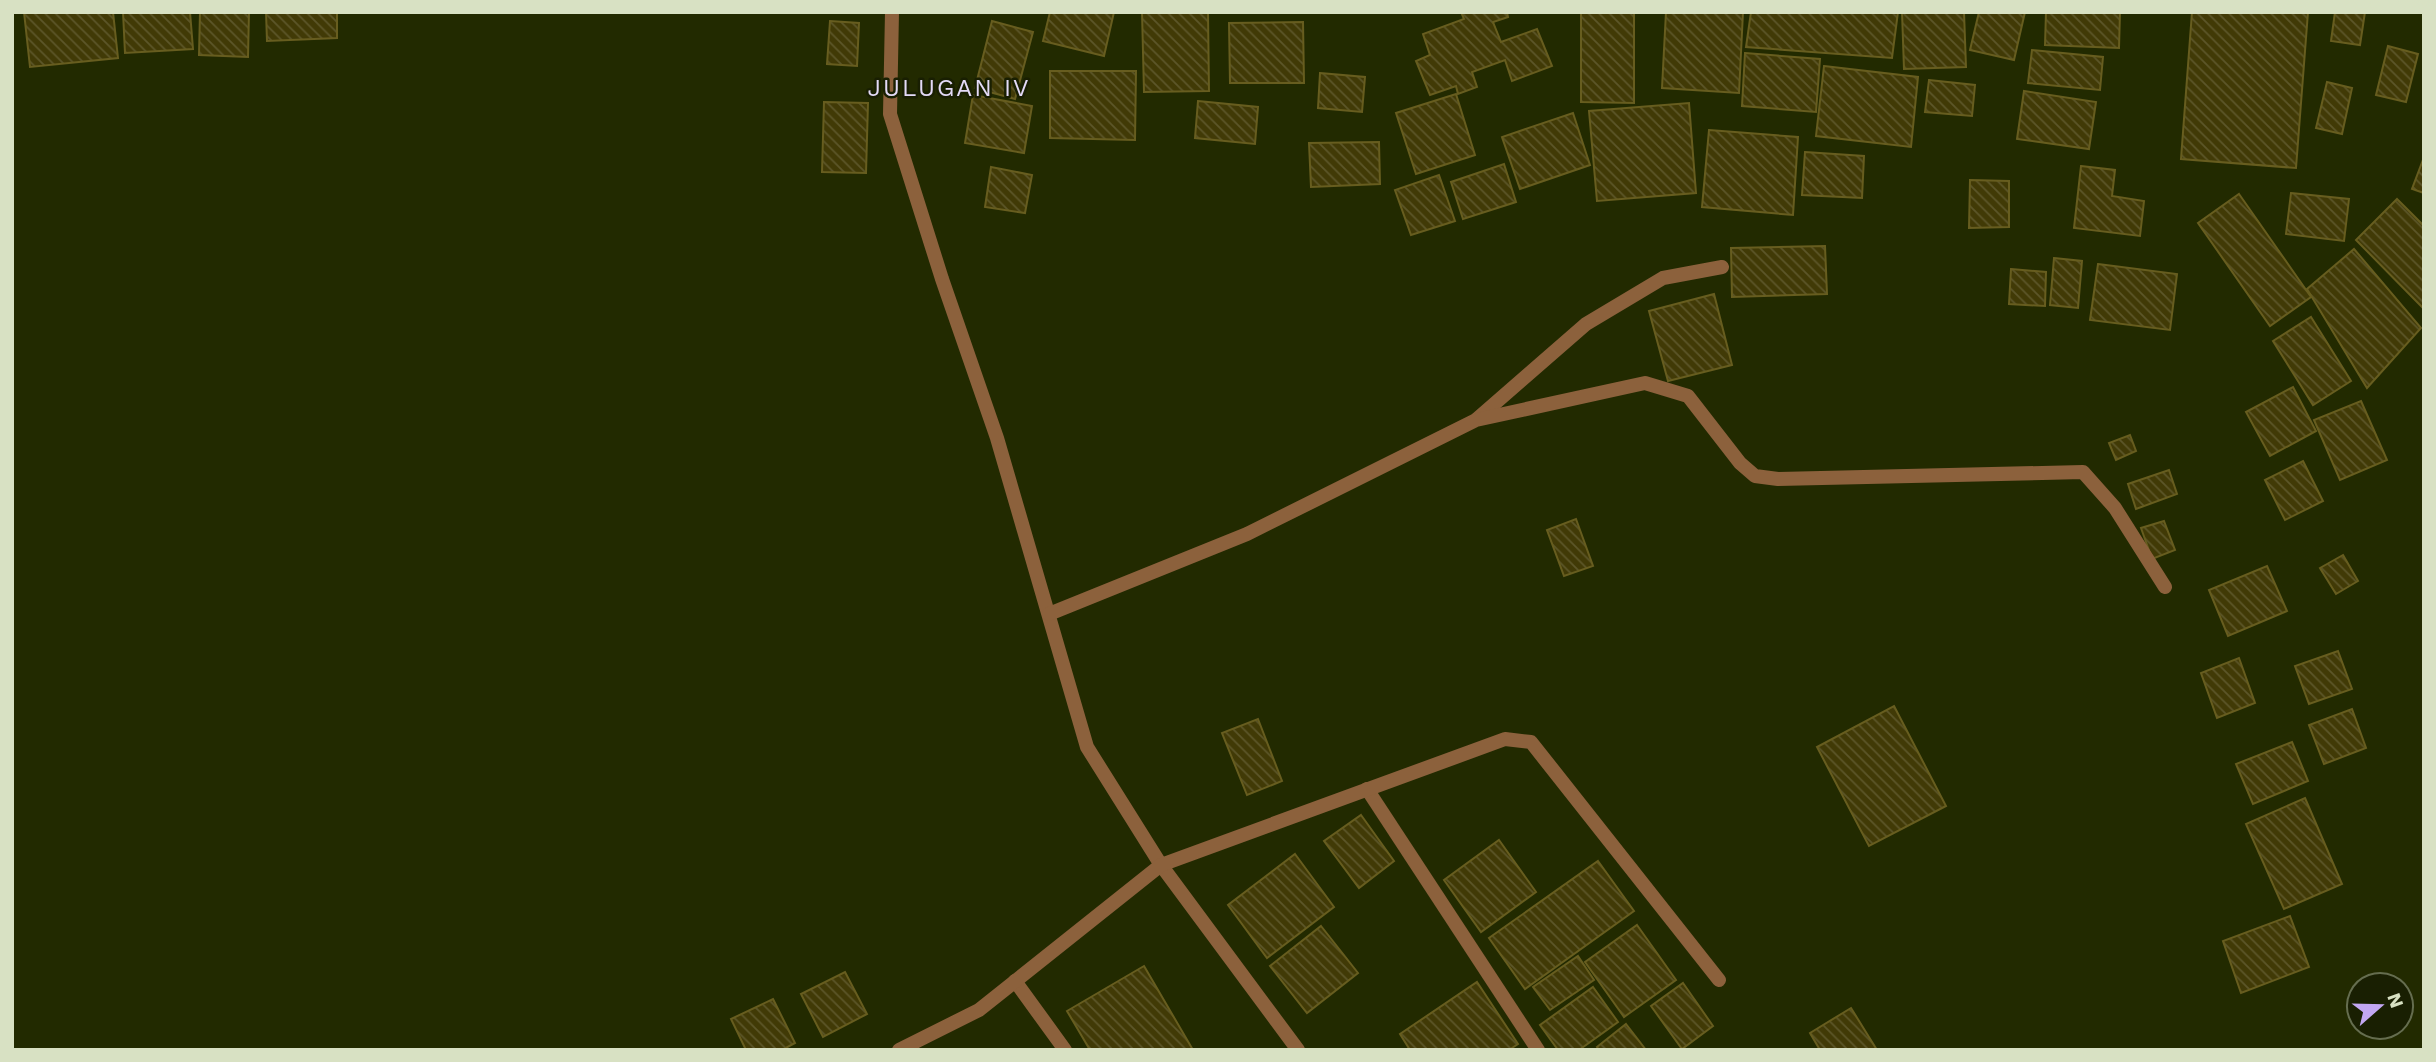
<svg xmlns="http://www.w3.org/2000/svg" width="2436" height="1062" font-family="'Work Sans',sans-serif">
  <defs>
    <pattern id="building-back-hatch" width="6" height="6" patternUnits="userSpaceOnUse" patternTransform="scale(1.75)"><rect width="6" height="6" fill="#413a06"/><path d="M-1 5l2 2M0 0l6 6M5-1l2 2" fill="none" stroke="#5c5629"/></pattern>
  </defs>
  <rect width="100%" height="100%" fill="#222a00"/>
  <!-- building -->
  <g fill="url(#building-back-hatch)" stroke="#675d1f" stroke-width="2">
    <polygon points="24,12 113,12 118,58 30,67"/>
    <polygon points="123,12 190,12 193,49 125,53"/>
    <polygon points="200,12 249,12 248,57 199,55"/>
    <polygon points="266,12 337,12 337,38 267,41"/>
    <polygon points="1050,12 1114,12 1104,56 1043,41"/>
    <polygon points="1142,12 1208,12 1209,91 1144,92"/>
    <polygon points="1461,12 1507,12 1508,17 1493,22 1501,42 1537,29 1552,66 1512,81 1505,60 1472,72 1477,87 1458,94 1456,86 1430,95 1416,61 1430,55 1423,34 1464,19"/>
    <polygon points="1581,12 1634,12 1634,103 1581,102"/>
    <polygon points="1666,12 1743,12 1739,93 1662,88"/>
    <polygon points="1751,12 1898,12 1892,58 1746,47"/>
    <polygon points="1902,12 1964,12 1966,67 1904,69"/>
    <polygon points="1979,12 2025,12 2014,60 1970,50"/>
    <polygon points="2046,12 2120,12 2119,48 2045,45"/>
    <polygon points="2192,12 2308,12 2296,168 2181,159"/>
    <polygon points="2335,12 2365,12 2360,45 2331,41"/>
    <polygon points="830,21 859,23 857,66 827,64"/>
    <polygon points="992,21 1033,32 1015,99 975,88"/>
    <polygon points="1303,22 1304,83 1230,83 1229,23"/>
    <polygon points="2388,46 2418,54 2406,102 2376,95"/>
    <polygon points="2032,50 2103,57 2100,90 2028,83"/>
    <polygon points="1745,53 1820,59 1816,112 1742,106"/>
    <polygon points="1824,66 1918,77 1911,147 1816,136"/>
    <polygon points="1050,71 1136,71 1135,140 1050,138"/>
    <polygon points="1320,73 1365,77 1362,112 1318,108"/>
    <polygon points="1929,80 1975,85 1972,116 1925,112"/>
    <polygon points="2327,82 2352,88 2342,134 2316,128"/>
    <polygon points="2024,91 2096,102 2089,149 2017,139"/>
    <polygon points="1456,94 1475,155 1416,174 1396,113"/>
    <polygon points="973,95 1032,106 1024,153 965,143"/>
    <polygon points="1198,101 1258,107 1255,144 1195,138"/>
    <polygon points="824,102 868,103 866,173 822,172"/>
    <polygon points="1689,103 1696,193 1597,201 1589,111"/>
    <polygon points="1573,113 1590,165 1520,189 1502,137"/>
    <polygon points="1709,130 1798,137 1793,215 1702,207"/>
    <polygon points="1379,142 1380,184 1311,187 1309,143"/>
    <polygon points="1805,152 1864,156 1862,198 1802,195"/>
    <polygon points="2424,157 2424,193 2412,189"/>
    <polygon points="1504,164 1516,202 1463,219 1451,182"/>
    <polygon points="2081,166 2115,170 2112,196 2144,201 2140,236 2074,228"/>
    <polygon points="991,167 1032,175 1025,213 985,207"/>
    <polygon points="1439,175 1455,221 1411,235 1395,190"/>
    <polygon points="1970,180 2009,181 2009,227 1969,228"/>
    <polygon points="2291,193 2349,199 2344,241 2286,234"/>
    <polygon points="2239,194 2311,297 2270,326 2198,223"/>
    <polygon points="2397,199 2424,226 2423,308 2356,240"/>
    <polygon points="1825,246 1827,294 1732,297 1731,248"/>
    <polygon points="2354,249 2421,328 2367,388 2307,289"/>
    <polygon points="2054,258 2082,261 2078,308 2050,305"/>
    <polygon points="2098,264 2177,274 2170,330 2090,320"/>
    <polygon points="2011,269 2046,272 2045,306 2009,304"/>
    <polygon points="1714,294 1732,365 1668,381 1649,311"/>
    <polygon points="2311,317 2351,381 2313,405 2273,341"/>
    <polygon points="2293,387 2316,431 2270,456 2246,412"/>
    <polygon points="2361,401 2387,460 2340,480 2314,420"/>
    <polygon points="2130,435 2136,451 2116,460 2109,443"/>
    <polygon points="2303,461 2323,501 2285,520 2265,480"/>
    <polygon points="2169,470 2177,494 2136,509 2128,484"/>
    <polygon points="1576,519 1593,566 1564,576 1547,530"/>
    <polygon points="2164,521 2175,550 2152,559 2141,528"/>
    <polygon points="2343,555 2358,581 2336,594 2320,568"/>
    <polygon points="2267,566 2287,611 2228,636 2209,590"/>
    <polygon points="2338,651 2352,689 2309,704 2295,666"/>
    <polygon points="2239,658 2255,703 2217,718 2201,673"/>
    <polygon points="1894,706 1946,806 1869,846 1817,747"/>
    <polygon points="2352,709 2366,748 2324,764 2309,725"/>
    <polygon points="1258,719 1282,781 1247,795 1222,733"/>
    <polygon points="2292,742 2308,781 2253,804 2236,764"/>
    <polygon points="2305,798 2342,884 2284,909 2246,824"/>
    <polygon points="1361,815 1394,861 1359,888 1324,841"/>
    <polygon points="1499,840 1536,892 1481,932 1444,880"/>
    <polygon points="1295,854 1334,907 1267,958 1228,905"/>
    <polygon points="1598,861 1634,911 1525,989 1489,938"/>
    <polygon points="2290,916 2309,967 2241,993 2223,941"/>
    <polygon points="1637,925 1676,980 1624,1017 1585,962"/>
    <polygon points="1321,926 1358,973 1307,1013 1270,966"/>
    <polygon points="1578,956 1594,980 1550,1010 1533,987"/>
    <polygon points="1144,966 1193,1050 1090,1050 1067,1011"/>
    <polygon points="845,972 867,1014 823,1037 801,994"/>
    <polygon points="1477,982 1518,1044 1509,1050 1410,1050 1400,1034"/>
    <polygon points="1683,983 1713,1026 1682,1049 1651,1006"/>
    <polygon points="1593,987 1618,1022 1579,1050 1558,1050 1540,1025"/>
    <polygon points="773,999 795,1043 782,1050 746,1050 731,1019"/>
    <polygon points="1851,1008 1877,1050 1820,1050 1810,1033"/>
    <polygon points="1626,1024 1646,1050 1599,1050 1597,1047"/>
  </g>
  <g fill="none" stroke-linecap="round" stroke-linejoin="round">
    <!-- street -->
    <g stroke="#8c613c" stroke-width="14">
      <polyline points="892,12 890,114 942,279 997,438 1087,747 1161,865 1298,1050"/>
      <polyline points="1477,419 1586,324 1663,278 1722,267"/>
      <polyline points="1049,614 1247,534 1476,420 1645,383 1688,396 1740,463 1755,476 1778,479 2083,472 2115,508 2165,587"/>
      <polyline points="1367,789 1538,1050"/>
      <polyline points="1015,981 1065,1050"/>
      <polyline points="899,1050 979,1010 1161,865 1505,739 1531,742 1719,980"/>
    </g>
  </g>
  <g text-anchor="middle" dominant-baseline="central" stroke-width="5" stroke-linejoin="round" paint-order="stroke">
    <!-- quarter labels -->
    <g font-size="24" letter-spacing="2" fill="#e4daf7" stroke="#191f02">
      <text x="949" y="88">JULUGAN IV</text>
    </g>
  </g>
  <!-- border -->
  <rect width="2436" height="1062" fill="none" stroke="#d8e1c3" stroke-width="28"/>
  <!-- north arrow -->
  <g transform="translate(2380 1006) rotate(70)"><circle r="33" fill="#191f02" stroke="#656d4f" stroke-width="2"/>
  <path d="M0-5L12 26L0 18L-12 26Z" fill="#c2a7f2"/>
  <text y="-10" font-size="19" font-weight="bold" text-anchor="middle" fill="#d8e1c3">N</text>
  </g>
</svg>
